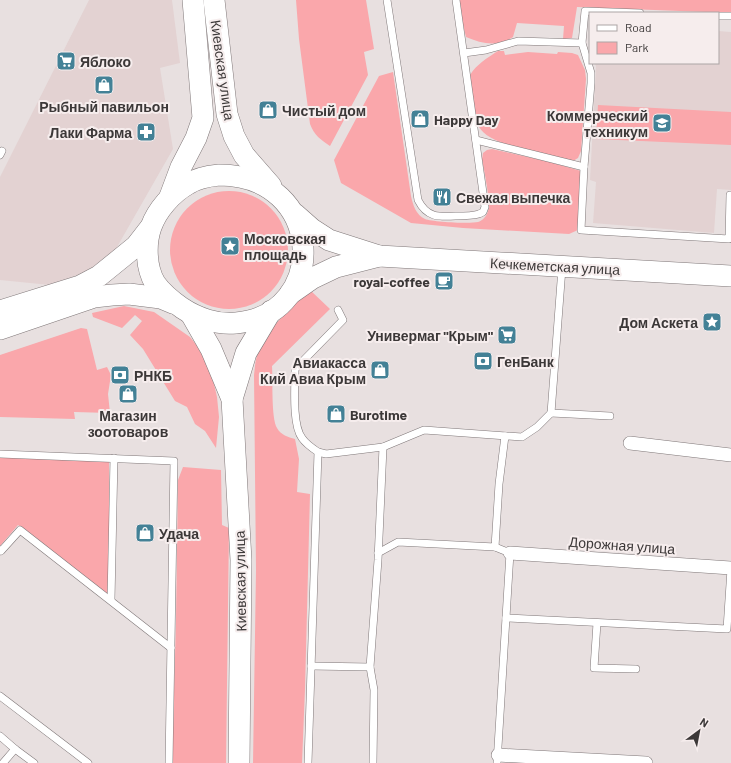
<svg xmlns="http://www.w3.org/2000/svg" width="731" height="763" font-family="Barlow,sans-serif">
  <rect width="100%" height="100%" fill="#e8e0e0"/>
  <!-- built -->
  <g fill="#e3d2d2">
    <polygon points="89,0 172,0 180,63 160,68 173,149 113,254 92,270 50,285 0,280 0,177"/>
    <polygon points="718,31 731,32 731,190 717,189 714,233 593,223 596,182 590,180 596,67 595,63 718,63"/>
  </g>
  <!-- green -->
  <g fill="#faa7ab">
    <path d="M296,0h70l8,49 -10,3 4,23 -38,71c-9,-6 -16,-11 -20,-22l-11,-85z"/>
    <path d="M459,0h272v13l-154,-6 -5,31 -9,1 1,-13 -47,-3 -4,14c-14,10 -31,7 -47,0l-5,-20z"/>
    <path d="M498,51h6l1,4 23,-3 29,2 1,-2 14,1 6,2 7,15 1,9 -5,72 -3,7 -5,3c-21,-5 -83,-14 -94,-34 -7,-15 -7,-35 -9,-52 7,-11 17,-17 28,-24z"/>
    <path d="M393,72l18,124c2,9 5,19 14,23 8,3 45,5 53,3 4,-1 9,-6 10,-11 3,-10 -4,-40 -6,-52l1,-6 4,-3 5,-1 58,13 31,9 -3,59 -9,4 -106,-6 -52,-5 -70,-40 -7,-23 45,-84z"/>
    <polygon points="598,105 731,112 731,145 596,139"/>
    <circle cx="229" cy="250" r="59"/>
    <path d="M310,290l20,19 -58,57c1,14 -1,52 5,62 4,7 11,9 18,11l4,20 -2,33 13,2 -5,195 -3,74h-49l3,-193 -2,-195c1,-7 1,-15 4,-22 9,-25 33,-45 52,-63z"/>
    <polygon points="124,306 154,312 190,337 199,348 212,375 217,397 219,417 216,448 205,431 195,424 187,407 175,401 143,349 130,335 142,321 135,315 122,328 93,317 92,313"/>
    <polygon points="81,328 87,329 97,370 107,367 111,375 108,394 110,413 74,412 75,419 0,417 0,355"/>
    <polygon points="0,457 109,462 109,596 18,525 0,546"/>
    <polygon points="183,467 221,470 222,525 229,528 226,763 172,763 176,621 178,480"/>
  </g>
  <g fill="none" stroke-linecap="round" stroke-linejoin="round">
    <!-- lane casing -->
    <g stroke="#7f7778" stroke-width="8">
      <g id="lane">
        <path d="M387,0l31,200c9,18 21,17 38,16 8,0 16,0 23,-2l4,-2 2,-5 -29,-207"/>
        <polyline points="640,13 585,11 582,43 591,73 591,83 584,167 581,230 729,239 730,195"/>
        <polyline points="718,16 731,16"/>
        <polyline points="464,53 486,50 518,41 582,43"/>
        <polyline points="476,140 584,167"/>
        <polyline points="0,155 2,151"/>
        <polyline points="551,413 610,416"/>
        <polyline points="318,452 326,454 383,447 424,430 522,437 537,427 551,413 562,268"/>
        <polyline points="0,454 174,461 169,763"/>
        <polyline points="495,547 510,553 497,763"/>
        <polyline points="0,550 1,551 20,530 171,648"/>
        <polyline points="378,553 398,542 495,547 499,484 505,436"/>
        <polyline points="111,600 114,458"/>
        <polyline points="506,618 727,629 731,569"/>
        <polyline points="597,623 594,668 636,669"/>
        <polyline points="311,666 370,667 378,560 383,447"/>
        <polyline points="370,667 374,690 373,763"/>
        <polyline points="0,696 88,763"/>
        <polyline points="0,736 15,749"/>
        <polyline points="3,763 15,749 34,763"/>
        <path d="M308,763l10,-311c-6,-4 -12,-8 -16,-14 -10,-13 -7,-52 -7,-69l48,-49 -5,-10"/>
      </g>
    </g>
    <!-- street casing -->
    <g stroke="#7f7778" stroke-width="14">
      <g id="street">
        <polyline points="630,443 731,455"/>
        <polyline points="510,553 731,568"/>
        <polyline points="498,755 646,763"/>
      </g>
    </g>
    <!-- primary casing -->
    <g stroke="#7f7778" stroke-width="22">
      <g id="primary">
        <polyline points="214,0 227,114 234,136 244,155 271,186"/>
        <path d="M219,175c107,0 111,140 17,148 -19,2 -39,-5 -54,-15 -10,-7 -20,-15 -27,-25 -9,-15 -10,-39 -4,-56 6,-17 21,-34 37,-43 9,-6 21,-8 31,-9z"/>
        <polyline points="169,199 181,167 196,138 203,118 193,0"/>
        <polyline points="295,214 312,229 329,240 379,256 731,276"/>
        <polyline points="290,294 313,278 336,267 379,256"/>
        <polyline points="0,311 80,286 99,276 136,246 150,228"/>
        <polyline points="191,314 211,349 232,399 241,560 239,763"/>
        <polyline points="0,329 94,297 112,295 129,294 161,298 173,303"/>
        <polyline points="232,399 246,353 271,311"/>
      </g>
    </g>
    <!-- lane -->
    <use href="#lane" stroke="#fff" stroke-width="7"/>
    <!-- street -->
    <use href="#street" stroke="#fff" stroke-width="13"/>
    <!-- primary -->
    <use href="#primary" stroke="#fff" stroke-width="21"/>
  </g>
  <!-- icons -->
  <defs>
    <g id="supermarket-square" transform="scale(1)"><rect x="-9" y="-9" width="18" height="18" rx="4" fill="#438196" stroke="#f6eded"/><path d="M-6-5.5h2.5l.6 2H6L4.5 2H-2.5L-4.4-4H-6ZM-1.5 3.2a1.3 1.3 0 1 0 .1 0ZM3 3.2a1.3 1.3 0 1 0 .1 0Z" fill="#fff"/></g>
    <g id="shop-square" transform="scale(1)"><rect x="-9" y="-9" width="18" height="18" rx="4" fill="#438196" stroke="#f6eded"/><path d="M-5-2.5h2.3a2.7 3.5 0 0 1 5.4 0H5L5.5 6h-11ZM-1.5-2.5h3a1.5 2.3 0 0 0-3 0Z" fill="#fff"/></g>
    <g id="university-square" transform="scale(1)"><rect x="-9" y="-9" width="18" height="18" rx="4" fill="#438196" stroke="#f6eded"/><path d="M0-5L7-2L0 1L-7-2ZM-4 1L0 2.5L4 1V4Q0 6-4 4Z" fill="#fff"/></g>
    <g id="pharmacy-square" transform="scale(1)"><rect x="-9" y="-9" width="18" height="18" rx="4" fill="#438196" stroke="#f6eded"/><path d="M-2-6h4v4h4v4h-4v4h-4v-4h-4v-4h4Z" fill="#fff"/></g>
    <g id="restaurant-square" transform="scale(1)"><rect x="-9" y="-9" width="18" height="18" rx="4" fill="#438196" stroke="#f6eded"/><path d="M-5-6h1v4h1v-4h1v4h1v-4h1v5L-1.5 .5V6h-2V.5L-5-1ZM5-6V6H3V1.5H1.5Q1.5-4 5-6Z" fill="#fff"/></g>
    <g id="sight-square" transform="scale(1)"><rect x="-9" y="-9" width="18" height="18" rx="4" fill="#438196" stroke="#f6eded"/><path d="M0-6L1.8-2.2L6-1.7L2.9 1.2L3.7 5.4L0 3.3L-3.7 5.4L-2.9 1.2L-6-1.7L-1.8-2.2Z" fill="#fff"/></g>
    <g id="cafe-square" transform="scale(1)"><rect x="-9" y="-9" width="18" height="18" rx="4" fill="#438196" stroke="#f6eded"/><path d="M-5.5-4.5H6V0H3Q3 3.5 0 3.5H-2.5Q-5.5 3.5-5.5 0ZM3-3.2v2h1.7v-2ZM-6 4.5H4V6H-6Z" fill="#fff"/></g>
    <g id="bank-square" transform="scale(1)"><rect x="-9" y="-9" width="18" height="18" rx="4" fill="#438196" stroke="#f6eded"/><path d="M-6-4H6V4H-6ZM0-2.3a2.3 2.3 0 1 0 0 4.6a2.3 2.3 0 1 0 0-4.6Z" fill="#fff"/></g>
  </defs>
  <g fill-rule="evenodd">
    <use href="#supermarket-square" x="66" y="61"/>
    <use href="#shop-square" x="104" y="85"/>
    <use href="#shop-square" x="268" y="110"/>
    <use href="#shop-square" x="420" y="119"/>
    <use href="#university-square" x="662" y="123"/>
    <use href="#pharmacy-square" x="146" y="132"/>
    <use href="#restaurant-square" x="442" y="197"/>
    <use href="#sight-square" x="230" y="246"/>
    <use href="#cafe-square" x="444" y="281"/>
    <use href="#sight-square" x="712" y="322"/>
    <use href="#supermarket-square" x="507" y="335"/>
    <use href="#bank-square" x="483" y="361"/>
    <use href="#shop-square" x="380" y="370"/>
    <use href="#bank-square" x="120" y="375"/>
    <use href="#shop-square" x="128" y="394"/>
    <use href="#shop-square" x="336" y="414"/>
    <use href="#shop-square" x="145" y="533"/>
  </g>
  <g text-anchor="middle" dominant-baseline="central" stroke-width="4" stroke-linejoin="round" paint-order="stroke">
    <!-- poi labels -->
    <g font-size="14" font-weight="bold" fill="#3c3838" stroke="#f6eded" text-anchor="start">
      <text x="80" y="61">Яблоко</text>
      <text x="104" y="106" text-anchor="middle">Рыбный павильон</text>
      <text x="282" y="110">Чистый дом</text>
      <text x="648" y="115" text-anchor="end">Коммерческий<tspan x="648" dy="16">техникум</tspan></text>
      <text x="434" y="119">Happy Day</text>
      <text x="132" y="132" text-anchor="end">Лаки Фарма</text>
      <text x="456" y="197">Свежая выпечка</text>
      <text x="244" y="238">Московская<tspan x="244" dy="16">площадь</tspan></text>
      <text x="430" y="281" text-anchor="end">royal-coffee</text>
      <text x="698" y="322" text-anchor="end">Дом Аскета</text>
      <text x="493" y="335" text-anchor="end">Универмаг "Крым"</text>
      <text x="497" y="361">ГенБанк</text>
      <text x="366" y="362" text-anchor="end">Авиакасса<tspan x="366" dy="16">Кий Авиа Крым</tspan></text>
      <text x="134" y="375">РНКБ</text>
      <text x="350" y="414">Burotime</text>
      <text x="128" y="415" text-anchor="middle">Магазин<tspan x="128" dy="16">зоотоваров</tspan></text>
      <text x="159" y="533">Удача</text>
    </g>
    <!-- street labels -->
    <g font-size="14" fill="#3c3838" stroke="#f6eded">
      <text transform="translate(223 70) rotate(82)">Киевская улица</text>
      <text transform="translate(555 266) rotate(3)">Кечкеметская улица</text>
      <text transform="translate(622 545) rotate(4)">Дорожная улица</text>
      <text transform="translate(240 581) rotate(-91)">Киевская улица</text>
    </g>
  </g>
  <!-- legend -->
  <rect x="589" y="12" width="130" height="52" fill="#f6eded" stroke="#aca5a5"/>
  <rect x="597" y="25" width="20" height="6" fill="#ffffff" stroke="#aca5a5"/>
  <text x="625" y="32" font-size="12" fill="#3c3838">Road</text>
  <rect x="597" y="42" width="20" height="12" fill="#faa7ab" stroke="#aca5a5"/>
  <text x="625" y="52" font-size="12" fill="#3c3838">Park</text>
  <!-- north arrow -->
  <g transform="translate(699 731) rotate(32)" stroke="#f6eded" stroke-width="3" paint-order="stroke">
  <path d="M0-3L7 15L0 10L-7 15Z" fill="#3c3838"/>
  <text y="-6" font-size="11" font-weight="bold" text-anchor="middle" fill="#3c3838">N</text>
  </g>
</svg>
